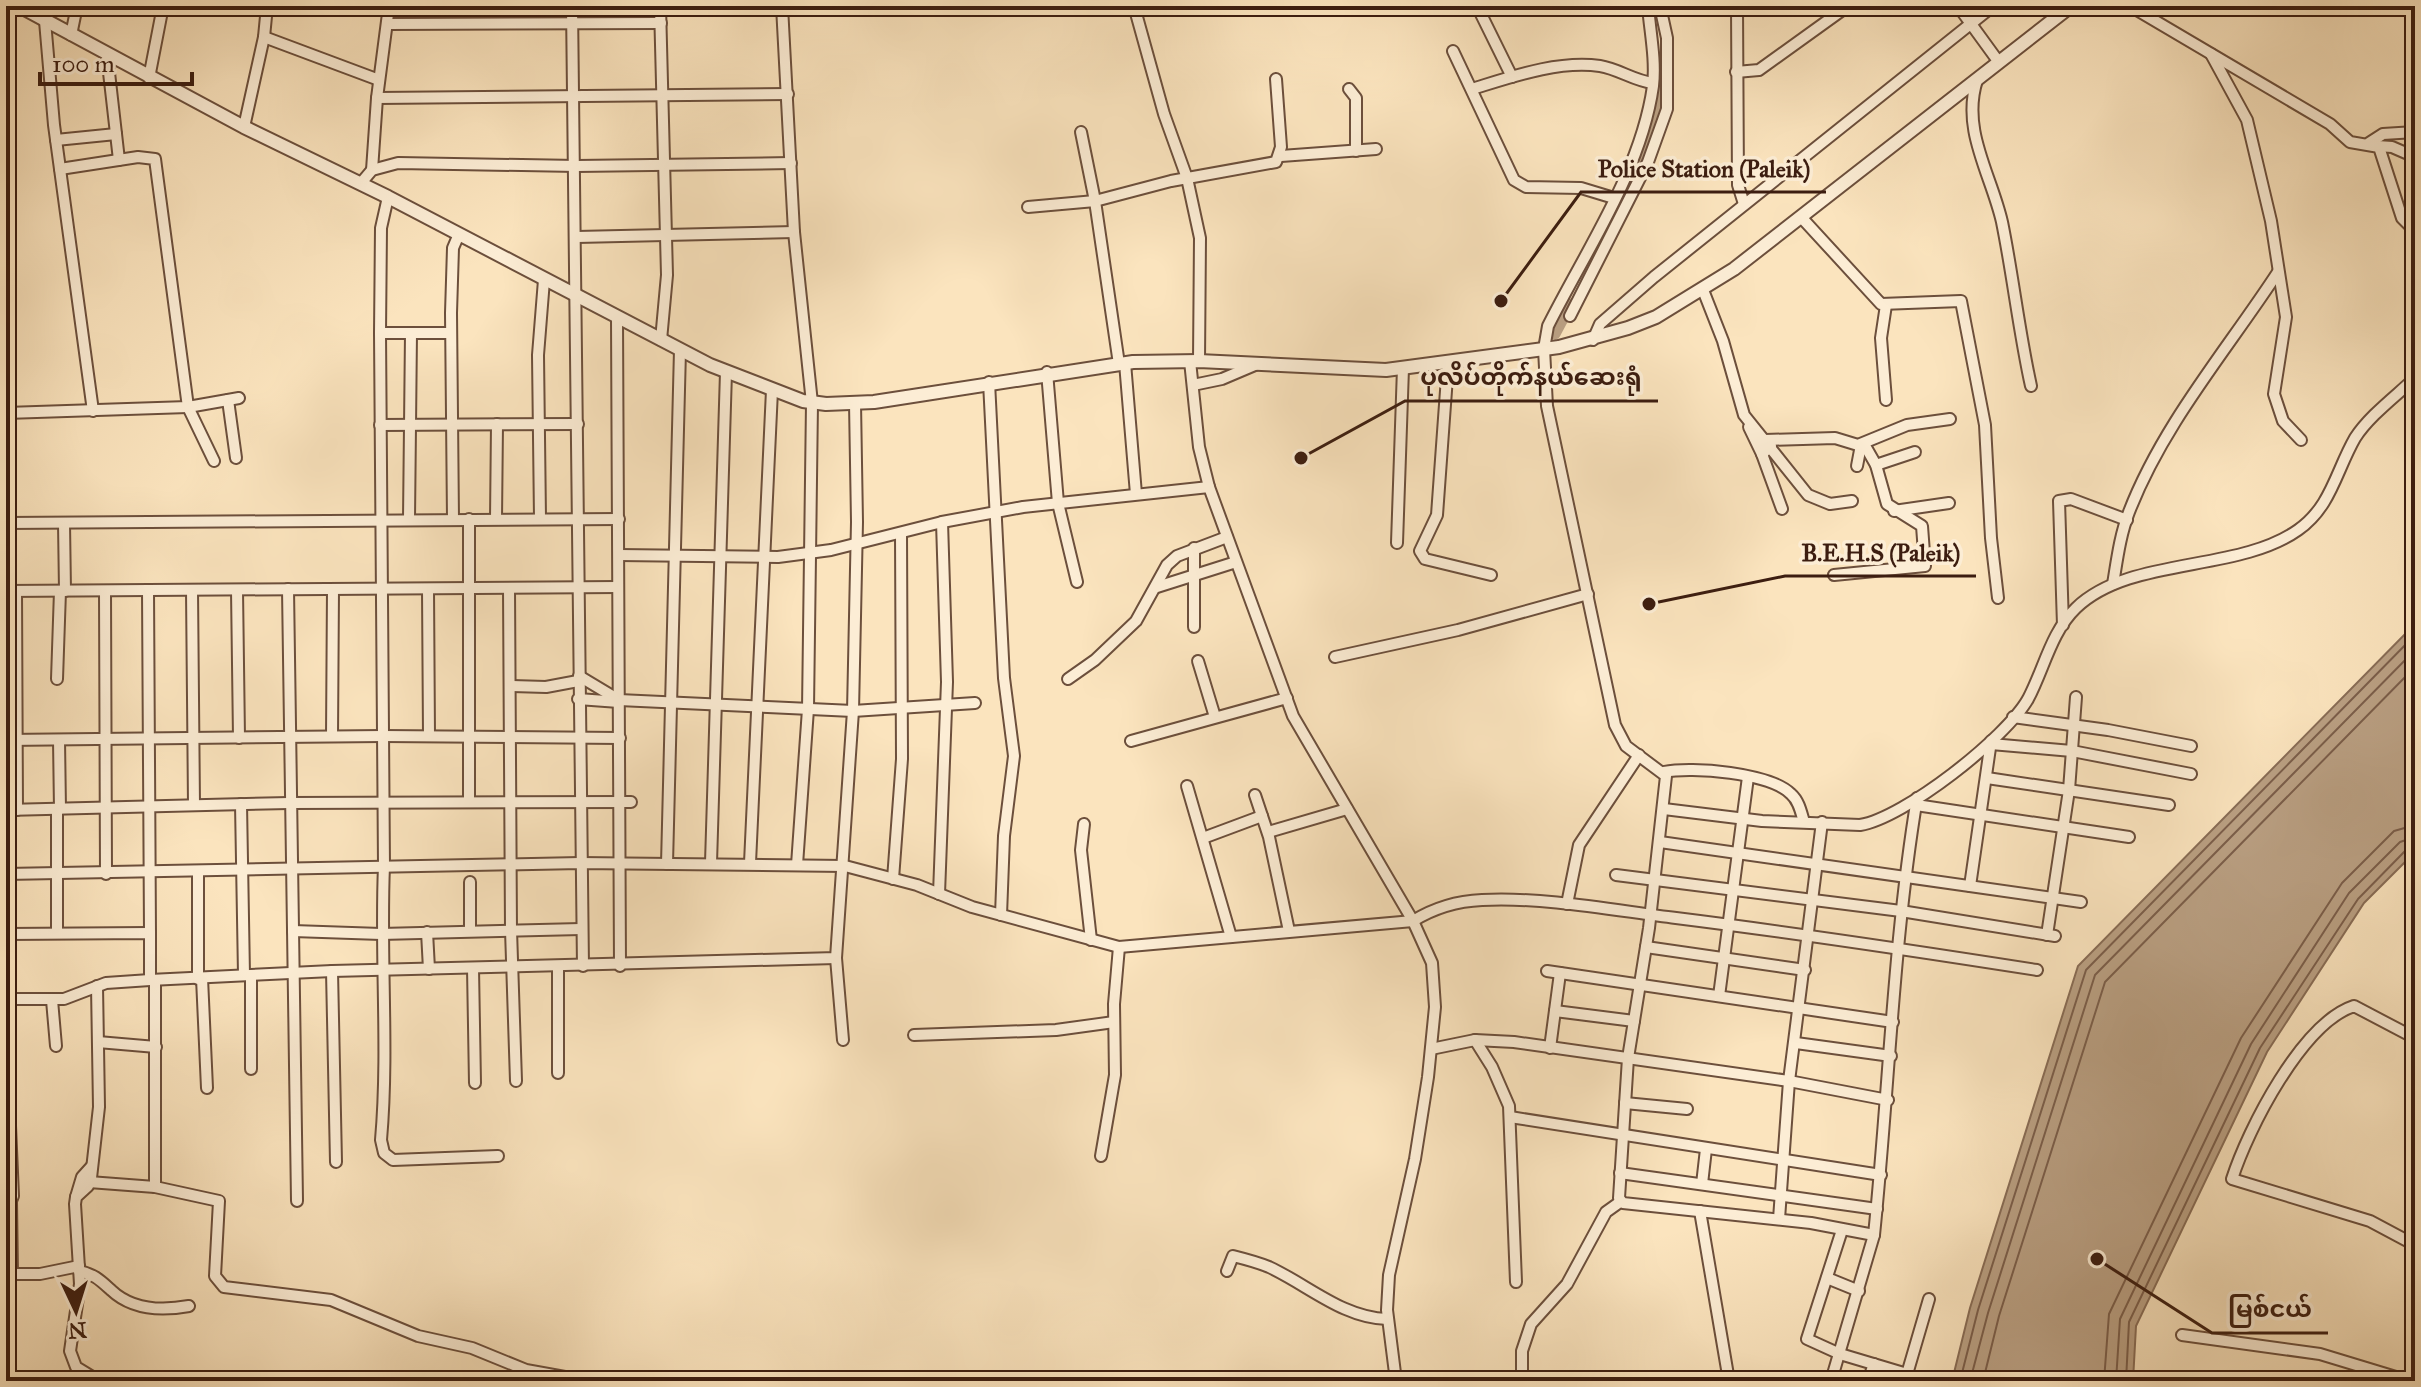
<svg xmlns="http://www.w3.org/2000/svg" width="2421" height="1387" font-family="'IM FELL Great Primer','Noto Sans Myanmar',serif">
  <rect width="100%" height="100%" fill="#fbe4be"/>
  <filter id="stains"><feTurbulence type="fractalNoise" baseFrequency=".0025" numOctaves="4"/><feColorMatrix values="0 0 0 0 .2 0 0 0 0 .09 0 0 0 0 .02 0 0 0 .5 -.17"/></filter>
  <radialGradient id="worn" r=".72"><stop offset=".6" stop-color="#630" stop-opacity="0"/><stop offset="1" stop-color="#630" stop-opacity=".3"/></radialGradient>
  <!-- water -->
  <polygon fill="#baa083" stroke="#886c55" stroke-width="2" points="2415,624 2415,852 2364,903 2267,1052 2136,1326 2133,1381 1952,1381 1970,1308 2078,966"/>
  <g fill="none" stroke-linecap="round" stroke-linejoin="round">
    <!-- shore -->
    <g stroke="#7b5e4a" stroke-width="2">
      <polyline points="1960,1381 1978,1310 2086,970 2415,635"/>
      <polyline points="1970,1381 1988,1313 2095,975 2415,650"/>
      <polyline points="1983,1381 1999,1316 2105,982 2415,667"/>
      <polyline points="2104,1381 2109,1314 2241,1038 2342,883 2394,831 2415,825"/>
      <polyline points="2116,1381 2120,1319 2251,1044 2349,893 2400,842 2415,837"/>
      <polyline points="2126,1381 2129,1322 2260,1048 2358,899 2406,850 2415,847"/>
    </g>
    <!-- canal -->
    <g stroke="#baa083" stroke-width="11">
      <path d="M1613,221c22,-48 50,-101 44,-155"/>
      <polyline points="1555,334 1571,304"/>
    </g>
    <!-- minor casing -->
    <g stroke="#6c4f3c" stroke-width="14">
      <g id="minor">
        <polyline points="572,6 583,966"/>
        <polyline points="660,6 667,275 661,340"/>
        <polyline points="782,6 794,232 812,403 808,709 797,865"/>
        <polyline points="1134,6 1164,114 1187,178 1200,238 1199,361"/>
        <polyline points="1477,6 1512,77"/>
        <path d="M1648,6c2,26 8,53 5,80 -12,85 -67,164 -105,240l-4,23 3,57 68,319 11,21 40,30 -17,152 -21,130 -9,140 4,5 188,20 63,12 -43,146"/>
        <polyline points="1737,6 1738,185 1744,204"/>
        <polyline points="1958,6 1998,61"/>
        <polyline points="2130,6 2330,124 2350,142 2379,147 2402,218 2415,231"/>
        <polyline points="45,21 54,125 93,411"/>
        <polyline points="387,24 661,23"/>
        <polyline points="71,35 77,6"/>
        <polyline points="264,37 379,80"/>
        <polyline points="1453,51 1514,180 1526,187 1581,188 1614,198"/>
        <polyline points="2211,54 2247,120 2271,221 2286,317 2274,394 2283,421 2301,440"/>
        <polyline points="107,55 119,160"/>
        <polyline points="1736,72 1759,70 1848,6"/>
        <polyline points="149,78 163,6"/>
        <path d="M1977,80c-16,50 14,94 25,142 11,54 17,110 29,164"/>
        <polyline points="1349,89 1356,98 1356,151"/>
        <path d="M1472,89c39,-12 86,-29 128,-23 19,3 34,15 53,17"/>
        <polyline points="377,98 788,94"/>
        <polyline points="244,127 264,37 267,6"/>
        <polyline points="56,140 116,134"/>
        <polyline points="2369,143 2383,134 2415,132"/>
        <polyline points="2377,146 2392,147 2415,157"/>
        <polyline points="1281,156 1376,149"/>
        <polyline points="60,169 138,157 155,159 188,407 214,461"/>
        <polyline points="372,170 377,98 389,6"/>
        <polyline points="361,183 372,170 398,163 577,166 791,163"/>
        <path d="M388,197l-7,31 -1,105 4,533c-4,92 5,182 -3,274l3,13 9,7 105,-4"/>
        <polyline points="1028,207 1095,201 1081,132"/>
        <polyline points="1801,217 1881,304 1961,301 1985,425 1991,538 1998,598"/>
        <polyline points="577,237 794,232"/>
        <polyline points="1703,290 1723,341 1744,415 1808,495 1830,504 1852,501"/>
        <polyline points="1886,305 1881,338 1886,400"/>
        <polyline points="1570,316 1648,162 1667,109 1667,38 1660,6"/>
        <polyline points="617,318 620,966"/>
        <polyline points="380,333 451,333"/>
        <polyline points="1593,340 1600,324 1654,277 1993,6"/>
        <polyline points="1190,361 1199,447 1209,487 1293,716 1413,921 1432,963 1435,1007 1428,1077 1415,1159 1389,1275 1387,1310 1396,1381"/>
        <polyline points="1125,363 1136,494"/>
        <polyline points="1448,363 1437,515 1420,551 1425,559 1491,575"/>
        <polyline points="1119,364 1095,201 1171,181 1276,162 1281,147 1276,79"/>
        <polyline points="1047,372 1058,503 1077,582"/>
        <polyline points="989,382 1004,678 1014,756 1004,836 1001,915"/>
        <polyline points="1193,385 1222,379 1255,365"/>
        <polyline points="228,400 236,458"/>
        <polyline points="6,413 188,407 239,398"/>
        <polyline points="380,425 578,424"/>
        <polyline points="1749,427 1762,454"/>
        <polyline points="6,433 6,476"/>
        <polyline points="1765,440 1835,438 1858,445 1907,425 1950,419"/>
        <polyline points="1771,446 1762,454 1782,509"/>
        <polyline points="1876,465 1915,452"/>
        <polyline points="1857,466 1861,445"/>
        <polyline points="1894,511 1949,503"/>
        <polyline points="540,518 538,355 544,280"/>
        <polyline points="409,519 411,333"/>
        <polyline points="453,519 451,313 453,248 459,234"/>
        <polyline points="496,519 497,424"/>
        <polyline points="6,523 619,519"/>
        <polyline points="64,523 65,591"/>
        <polyline points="1397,543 1403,368"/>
        <polyline points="1194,548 1194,627"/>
        <polyline points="619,555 778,557 831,550 942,522 1023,507 1209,487"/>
        <polyline points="1834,575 1925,566 1922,526 1887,504 1876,465 1864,444"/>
        <path d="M2113,584c4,-24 7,-49 16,-72 34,-88 98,-162 149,-240"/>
        <polyline points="1157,587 1236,562"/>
        <polyline points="509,588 511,930 516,1081"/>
        <polyline points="288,589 297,1201"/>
        <polyline points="428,589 429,736"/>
        <polyline points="148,590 150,933"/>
        <polyline points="192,590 194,805"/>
        <polyline points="237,590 239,738"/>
        <polyline points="6,591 618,587"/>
        <polyline points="16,591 17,810"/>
        <polyline points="105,591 106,874"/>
        <polyline points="2063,625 2059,501 2071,499 2127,520"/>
        <polyline points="1335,657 1458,630 1588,594"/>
        <polyline points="1198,661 1215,717"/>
        <polyline points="579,676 619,700 853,711 975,703"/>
        <polyline points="57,679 60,591"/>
        <polyline points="1068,679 1095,660 1136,621 1167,565 1177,556 1227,537"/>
        <polyline points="512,686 546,687 578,681"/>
        <polyline points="578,699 619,702"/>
        <polyline points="2013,717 2108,730 2191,746"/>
        <polyline points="332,736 333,589"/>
        <polyline points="6,740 383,736 620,738"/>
        <polyline points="59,740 60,809"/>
        <polyline points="1131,741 1287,698"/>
        <polyline points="1991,744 2072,751 2191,774"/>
        <path d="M1664,772c28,-6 106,1 127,22 8,7 10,18 13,28"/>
        <polyline points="1987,778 2169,805"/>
        <polyline points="1187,786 1231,937"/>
        <polyline points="1255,795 1269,837 1289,931"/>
        <polyline points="469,801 469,519"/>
        <polyline points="241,804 244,975"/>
        <polyline points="1916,805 2129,837"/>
        <polyline points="57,809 57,933"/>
        <path d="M1664,809l98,12 98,4c44,-7 146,-87 168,-126 16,-30 23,-67 48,-91 54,-52 161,-35 222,-78 33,-23 38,-59 57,-92 14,-22 41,-42 60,-60"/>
        <polyline points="6,810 289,803 631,802"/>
        <polyline points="1084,824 1081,850 1091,940"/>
        <polyline points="1268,832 1347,809"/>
        <polyline points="1203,838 1262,816"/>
        <polyline points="1660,842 2081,902"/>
        <polyline points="711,863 726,372"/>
        <polyline points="750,863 772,390"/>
        <polyline points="667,864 680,350"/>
        <path d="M6,874l574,-11 265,3 72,19 55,22 147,40 294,-26c21,-13 45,-20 69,-21 65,-3 130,10 194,18 120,15 240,33 361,52"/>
        <polyline points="1616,875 1901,911 2055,936"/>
        <polyline points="893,879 902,759 901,533"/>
        <polyline points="1970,886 1991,741"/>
        <polyline points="939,894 947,682 942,522"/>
        <polyline points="1567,904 1579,845 1639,755"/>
        <polyline points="470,930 470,882"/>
        <polyline points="293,931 381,934 581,929"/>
        <polyline points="427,932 429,969"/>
        <polyline points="6,934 150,933 150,980 332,971 836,958 853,711 857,522 855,403"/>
        <polyline points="2047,935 2069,790 2076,697"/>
        <polyline points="1646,947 1805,970"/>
        <polyline points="836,958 843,1040"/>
        <polyline points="558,966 558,1073"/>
        <polyline points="473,968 475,1083"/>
        <polyline points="332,971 336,1162"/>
        <polyline points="1547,971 1893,1022"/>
        <polyline points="251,975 251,1069"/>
        <polyline points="202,978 207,1088"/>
        <polyline points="198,979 198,871"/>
        <polyline points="97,986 99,1107 91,1178 88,1186 76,1197 75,1204 80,1284 70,1351 76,1367 99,1381"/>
        <polyline points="1719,996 1748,777"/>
        <polyline points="6,999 64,999 106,983 150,980"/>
        <polyline points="52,1000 56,1046"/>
        <polyline points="1555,1011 1634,1021"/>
        <polyline points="914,1035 1056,1030 1114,1022"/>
        <path d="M2415,1038l-61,-32c-52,17 -106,123 -122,173l138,42 45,24"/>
        <polyline points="1475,1040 1492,1067 1509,1106 1516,1282"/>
        <polyline points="98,1042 156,1047"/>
        <polyline points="1796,1043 1891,1056"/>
        <polyline points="1550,1048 1560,973"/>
        <polyline points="1431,1049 1475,1040 1514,1042 1789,1081 1888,1100"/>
        <polyline points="1625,1103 1687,1109"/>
        <polyline points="1510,1117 1881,1175"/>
        <polyline points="1101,1156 1115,1075 1114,1004 1119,947"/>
        <polyline points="1620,1173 1877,1209"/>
        <polyline points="89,1182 155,1187 219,1201 215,1276 224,1287 331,1300 418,1336 472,1348 526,1370 587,1381"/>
        <polyline points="1702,1184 1706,1149"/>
        <polyline points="155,1187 155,980"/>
        <polyline points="76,1197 82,1177 91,1167"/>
        <polyline points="6,1201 11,1201 13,1196 8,1079 10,810"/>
        <polyline points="11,1201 12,1275"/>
        <polyline points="1700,1211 1729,1381"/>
        <polyline points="1779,1219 1789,1081 1822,822"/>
        <polyline points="1842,1230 1807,1339 1840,1354 1907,1374"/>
        <path d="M1874,1235c15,-145 19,-293 43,-437"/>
        <path d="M79,1271c15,3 21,9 32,19 21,20 51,21 78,16"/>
        <path d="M1227,1271l6,-15c12,3 24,6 36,11 39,18 74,51 118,52"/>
        <polyline points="8,1274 40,1274 79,1266"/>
        <polyline points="1827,1278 1859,1291"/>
        <polyline points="2182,1335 2320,1354 2409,1381"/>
        <polyline points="1522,1380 1522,1351 1531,1324 1567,1284 1606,1212 1620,1202"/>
        <polyline points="1513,1381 1550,1381"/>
        <polyline points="1868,1381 1874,1364"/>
        <polyline points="1905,1381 1929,1299"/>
      </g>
    </g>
    <!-- tertiary casing -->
    <g stroke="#6c4f3c" stroke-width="16">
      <polyline id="tertiary" points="19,6 244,127 388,197 710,365 803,401 826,404 874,402 1133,362 1199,361 1386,370 1559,347 1628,328 1656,317 1734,269 2071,6"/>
    </g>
    <!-- minor -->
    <use href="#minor" stroke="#fcedd5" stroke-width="10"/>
    <!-- tertiary -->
    <use href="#tertiary" stroke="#fcedd5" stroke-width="12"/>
  </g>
  <!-- callouts -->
  <path fill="none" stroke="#3c1d10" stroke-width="3" d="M1501 301L1581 192H1826M1301 458L1405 401H1658M1649 604L1785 576H1976M2097 1259L2212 1333H2328"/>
  <g fill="#3c1d10" stroke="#fcedd5" stroke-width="3">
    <circle cx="1501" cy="301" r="8"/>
    <circle cx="1301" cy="458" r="8"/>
    <circle cx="1649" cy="604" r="8"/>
    <circle cx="2097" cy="1259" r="8"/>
  </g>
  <g font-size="24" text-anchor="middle" font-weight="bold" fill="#3c1d10" stroke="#fcedd5" stroke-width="7" stroke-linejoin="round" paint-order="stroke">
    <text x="1704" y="177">Police Station (Paleik)</text>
    <text x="1531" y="385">ပုလိပ်တိုက်နယ်ဆေးရုံ</text>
    <text x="1881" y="561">B.E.H.S (Paleik)</text>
    <text x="2270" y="1317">မြစ်ငယ်</text>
  </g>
  <!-- margin -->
  <rect width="2421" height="1387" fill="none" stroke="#fbe4be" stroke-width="32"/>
  <rect x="8" y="8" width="2405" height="1371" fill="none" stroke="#3c1d10" stroke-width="4"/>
  <rect x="16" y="16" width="2389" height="1355" fill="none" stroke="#3c1d10" stroke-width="2"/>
  <!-- north arrow -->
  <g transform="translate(76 1311) rotate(176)" stroke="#fcedd5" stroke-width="6" paint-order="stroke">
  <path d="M0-6L14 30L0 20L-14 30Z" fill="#3c1d10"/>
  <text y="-12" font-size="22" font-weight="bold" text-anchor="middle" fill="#3c1d10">N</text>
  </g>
  <!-- scale -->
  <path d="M40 72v12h152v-12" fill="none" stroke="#3c1d10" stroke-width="4"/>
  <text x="52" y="72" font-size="24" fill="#3c1d10" stroke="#fcedd5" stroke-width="6" paint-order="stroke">100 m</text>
  <rect width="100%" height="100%" filter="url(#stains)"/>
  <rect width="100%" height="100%" fill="url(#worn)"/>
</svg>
